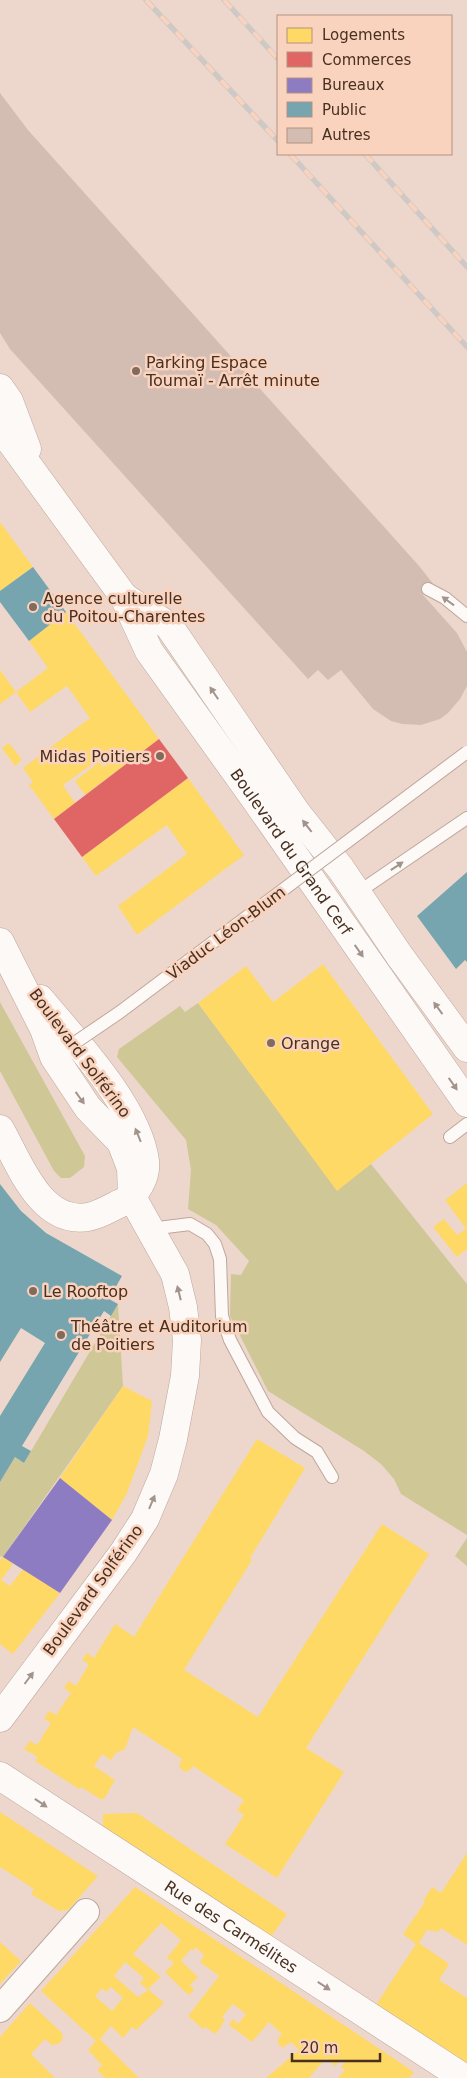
<svg xmlns="http://www.w3.org/2000/svg" width="467" height="2078" font-family="'DejaVu Sans',sans-serif">
  <rect width="100%" height="100%" fill="#edd7cc"/>
  <!-- green -->
  <g fill="#cfc796">
    <polygon points="0,1002 85,1156 84,1167 70,1178 61,1178 54,1171 0,1071"/>
    <polygon points="198,1003 337,1190 371,1164 467,1284 467,1535 401,1494 394,1479 381,1464 364,1451 268,1391 230,1316 231,1274 241,1275 249,1261 216,1225 188,1209 191,1170 186,1140 117,1057 119,1049 180,1006 185,1012"/>
    <polygon points="118,1304 123,1386 3,1557 0,1556 0,1482 15,1457 24,1463"/>
    <polygon points="467,1538 467,1566 455,1556"/>
  </g>
  <!-- homes -->
  <g fill="#ffd966" fill-rule="evenodd">
    <polygon points="0,522 33,567 0,591"/>
    <polygon points="66,612 159,739 85,795 75,781 99,762 103,767 117,757 115,754 105,761 102,757 63,785 75,803 54,819 29,785 33,782 23,768 90,718 67,686 30,712 16,692 0,704 0,670 16,692 48,668 29,641"/>
    <polygon points="9,743 22,760 15,766 2,748"/>
    <polygon points="188,778 244,855 137,935 118,906 187,854 167,825 96,876 82,857"/>
    <polygon points="323,964 433,1114 337,1191 198,1003 246,966 273,1002"/>
    <polygon points="467,1183 467,1249 457,1257 433,1227 444,1219 457,1235 466,1229 445,1200"/>
    <polygon points="0,1222 15,1231 0,1256"/>
    <polygon points="123,1386 152,1401 148,1436 127,1493 112,1520 60,1478"/>
    <polygon points="257,1439 305,1468 250,1558 252,1560 184,1670 258,1717 382,1524 429,1554 306,1748 344,1772 277,1878 225,1844 244,1815 237,1810 244,1800 193,1766 190,1770 184,1772 179,1766 182,1759 133,1727 125,1749 116,1753 111,1760 102,1754 94,1766 115,1780 104,1799 100,1799 81,1787 79,1789 35,1761 38,1757 24,1749 30,1741 37,1745 51,1723 44,1719 49,1711 56,1715 71,1693 64,1688 69,1681 76,1686 89,1664 82,1660 87,1653 94,1658 115,1624 134,1637"/>
    <polygon points="3,1557 13,1564 1,1580 10,1586 23,1569 60,1593 13,1654 0,1644 0,1560"/>
    <polygon points="0,1812 98,1876 68,1910 59,1911 31,1894 34,1889 0,1867"/>
    <polygon points="137,1813 287,1914 271,1937 103,1828 103,1814"/>
    <polygon points="467,1853 467,1945 441,1928 438,1932 427,1930 419,1943 449,1964 439,1980 467,1998 467,2064 376,2005 416,1944 403,1934 425,1902 423,1901 432,1887 441,1893"/>
    <path d="M135,1887l158,104 121,81 -5,6h-71l7,-8 -4,-3 4,-5 -3,-3 -7,7 -9,-8 -17,20h-43l33,-28 -8,-8 -9,6 -4,-5v-5l4,-4 -13,-12 -17,20 -23,-17 4,-6 5,5 8,-10 -13,-10 -11,13 3,3 -9,14 -11,-7 -2,2 -15,-13 31,-40 -19,-14 4,-7 -9,-8 -2,4 -2,-2 -10,12 17,16 -8,8 4,4 -4,6 -5,-3 -20,-20 9,-9 -7,-5 14,-18 -20,-17 -28,31 28,23 -13,12 16,14 -28,27 -4,-3 -9,11 -12,-12 -11,13 39,39h-34l-8,-8 5,-5 -14,-15 8,-9 -55,-50zM125,1962l19,16 -4,5 8,7 -10,7 -24,-21zM111,1987l12,11 -11,13 -17,-15 7,-8 4,4z"/>
    <polygon points="0,1942 21,1961 0,1984"/>
    <polygon points="30,2003 62,2033 63,2039 58,2044 52,2045 45,2039 31,2054 55,2078 0,2078 0,2037"/>
  </g>
  <!-- shops -->
  <polygon fill="#e06666" points="159,739 188,778 82,857 54,819"/>
  <!-- offices -->
  <polygon fill="#8e7cc3" points="60,1478 112,1520 60,1593 3,1557"/>
  <!-- public -->
  <g fill="#76a5af">
    <polygon points="33,567 66,612 29,641 0,602 0,591"/>
    <polygon points="467,872 467,962 465,960 456,969 417,916"/>
    <polygon points="0,1184 21,1211 46,1233 122,1276 109,1299 118,1304 111,1316 104,1311 22,1446 31,1451 24,1463 15,1457 0,1482 0,1416 45,1343 21,1328 0,1362"/>
  </g>
  <!-- building -->
  <polygon fill="#d3bdb2" points="0,93 28,130 420,567 434,585 423,595 457,633 467,652 467,686 460,699 448,713 440,719 421,725 402,724 391,721 373,709 341,670 328,680 318,670 308,679 10,349 0,333"/>
  <g fill="none" stroke-linecap="round" stroke-linejoin="round">
    <!-- lane casing -->
    <g stroke="#bca79c" stroke-width="14">
      <g id="lane">
        <polyline points="428,589 445,598 467,616"/>
        <polyline points="357,893 467,818"/>
        <polyline points="450,1137 467,1124"/>
        <polyline points="150,1229 190,1224 207,1234 215,1244 220,1259 222,1316 230,1340 268,1412 295,1438 317,1452 332,1477"/>
      </g>
    </g>
    <!-- street casing -->
    <g stroke="#bca79c" stroke-width="28">
      <polyline id="street" points="0,2009 86,1912"/>
    </g>
    <!-- secondary casing -->
    <g stroke="#bca79c" stroke-width="29">
      <g id="secondary">
        <polyline points="0,388 9,401 27,449"/>
        <path id="s1" d="M0,427l124,170 25,54 106,148 212,304"/>
        <polyline points="124,597 169,626 296,812 341,869 399,955 467,1048"/>
        <polyline points="0,942 44,1029 54,1057 88,1108 121,1142 131,1168 132,1197 175,1274 183,1307 187,1340 185,1376 173,1439 164,1474 145,1519 123,1553 0,1718"/>
        <path d="M0,1129c19,33 40,96 88,88 12,-2 24,-10 35,-15 13,-7 24,-25 22,-41 -7,-54 -70,-120 -105,-162"/>
        <path id="s2" d="M0,1776l464,302"/>
      </g>
    </g>
    <!-- lane -->
    <use href="#lane" stroke="#fcf9f7" stroke-width="12"/>
    <!-- street -->
    <use href="#street" stroke="#fcf9f7" stroke-width="26"/>
    <!-- secondary -->
    <use href="#secondary" stroke="#fcf9f7" stroke-width="28"/>
    <!-- rail casing -->
    <g stroke="#cfc9c5" stroke-width="5.5">
      <g id="rail">
        <polyline points="146,0 278,141"/>
        <polyline points="224,0 278,59"/>
        <polyline points="290,154 467,347"/>
        <polyline points="365,154 467,267"/>
      </g>
    </g>
    <!-- rail -->
    <use href="#rail" stroke="#fad3be" stroke-width="4" stroke-dasharray="11" stroke-linecap="butt"/>
    <!-- lane-bridge casing -->
    <g stroke="#bca79c" stroke-width="14" stroke-linecap="butt">
      <polyline id="lane-bridge" points="76,1042 120,1012 467,752"/>
    </g>
    <!-- lane-bridge -->
    <use href="#lane-bridge" stroke="#fcf9f7" stroke-width="12"/>
  </g>
  <!-- one-way arrows -->
  <defs><path id="oneway-solid" d="M-6-.8H1V-3.2L6.5 0L1 3.2V.8H-6Z" transform="scale(1.25)"/></defs>
  <g fill="#a2948c">
    <use href="#oneway-solid" transform="translate(448 601) rotate(-144)"/>
    <use href="#oneway-solid" transform="translate(214 693) rotate(-124)"/>
    <use href="#oneway-solid" transform="translate(307 826) rotate(-128)"/>
    <use href="#oneway-solid" transform="translate(397 866) rotate(-34)"/>
    <use href="#oneway-solid" transform="translate(359 951) rotate(55)"/>
    <use href="#oneway-solid" transform="translate(438 1008) rotate(-126)"/>
    <use href="#oneway-solid" transform="translate(453 1084) rotate(55)"/>
    <use href="#oneway-solid" transform="translate(80 1098) rotate(54)"/>
    <use href="#oneway-solid" transform="translate(138 1135) rotate(-112)"/>
    <use href="#oneway-solid" transform="translate(179 1293) rotate(-104)"/>
    <use href="#oneway-solid" transform="translate(152 1502) rotate(-67)"/>
    <use href="#oneway-solid" transform="translate(29 1678) rotate(-53)"/>
    <use href="#oneway-solid" transform="translate(41 1803) rotate(34)"/>
    <use href="#oneway-solid" transform="translate(324 1986) rotate(33)"/>
  </g>
  <!-- markers -->
  <g fill="#826a5d" stroke="#fad3be" stroke-width="2">
    <circle cx="136" cy="371" r="5"/>
    <circle cx="33" cy="607" r="5"/>
    <circle cx="160" cy="756" r="5"/>
    <circle cx="271" cy="1043" r="5"/>
    <circle cx="33" cy="1291" r="5"/>
    <circle cx="61" cy="1335" r="5"/>
  </g>
  <g text-anchor="middle" dominant-baseline="central" stroke-width="5" stroke-linejoin="round" paint-order="stroke">
    <!-- poi labels -->
    <g font-size="16" fill="#483021" stroke="#fad3be" text-anchor="start">
      <text x="146" y="362">Parking Espace<tspan x="146" dy="18">Toumaï - Arrêt minute</tspan></text>
      <text x="43" y="598">Agence culturelle<tspan x="43" dy="18">du Poitou-Charentes</tspan></text>
      <text x="150" y="756" text-anchor="end">Midas Poitiers</text>
      <text x="281" y="1043">Orange</text>
      <text x="43" y="1291">Le Rooftop</text>
      <text x="71" y="1326">Théâtre et Auditorium<tspan x="71" dy="18">de Poitiers</tspan></text>
    </g>
    <!-- street labels -->
    <g font-size="16" fill="#483021" stroke="#fad3be">
      <text stroke="none"><textPath href="#s1" startOffset="516">Boulevard du Grand Cerf</textPath></text>
      <text transform="translate(226 933) rotate(-37)">Viaduc Léon-Blum</text>
      <text transform="translate(80 1053) rotate(53)">Boulevard Solférino</text>
      <text transform="translate(93 1590) rotate(-54)">Boulevard Solférino</text>
      <text stroke="none"><textPath href="#s2" startOffset="276">Rue des Carmélites</textPath></text>
    </g>
  </g>
  <!-- legend -->
  <rect x="277" y="15" width="175" height="140" fill="#fad3be" stroke="#b3927f"/>
  <rect x="287" y="28" width="25" height="15" fill="#ffd966" stroke="#b3927f"/>
  <text x="322" y="40" font-size="15" fill="#483021">Logements</text>
  <rect x="287" y="52" width="25" height="15" fill="#e06666" stroke="#b3927f"/>
  <text x="322" y="65" font-size="15" fill="#483021">Commerces</text>
  <rect x="287" y="78" width="25" height="15" fill="#8e7cc3" stroke="#b3927f"/>
  <text x="322" y="90" font-size="15" fill="#483021">Bureaux</text>
  <rect x="287" y="102" width="25" height="15" fill="#76a5af" stroke="#b3927f"/>
  <text x="322" y="115" font-size="15" fill="#483021">Public</text>
  <rect x="287" y="128" width="25" height="15" fill="#d3bdb2" stroke="#b3927f"/>
  <text x="322" y="140" font-size="15" fill="#483021">Autres</text>
  <!-- scale -->
  <path d="M292 2053v8h88v-8" fill="none" stroke="#483021" stroke-width="2.5"/>
  <text x="300" y="2053" font-size="15" fill="#483021" stroke="#fad3be" stroke-width="4" paint-order="stroke">20 m</text>
</svg>
